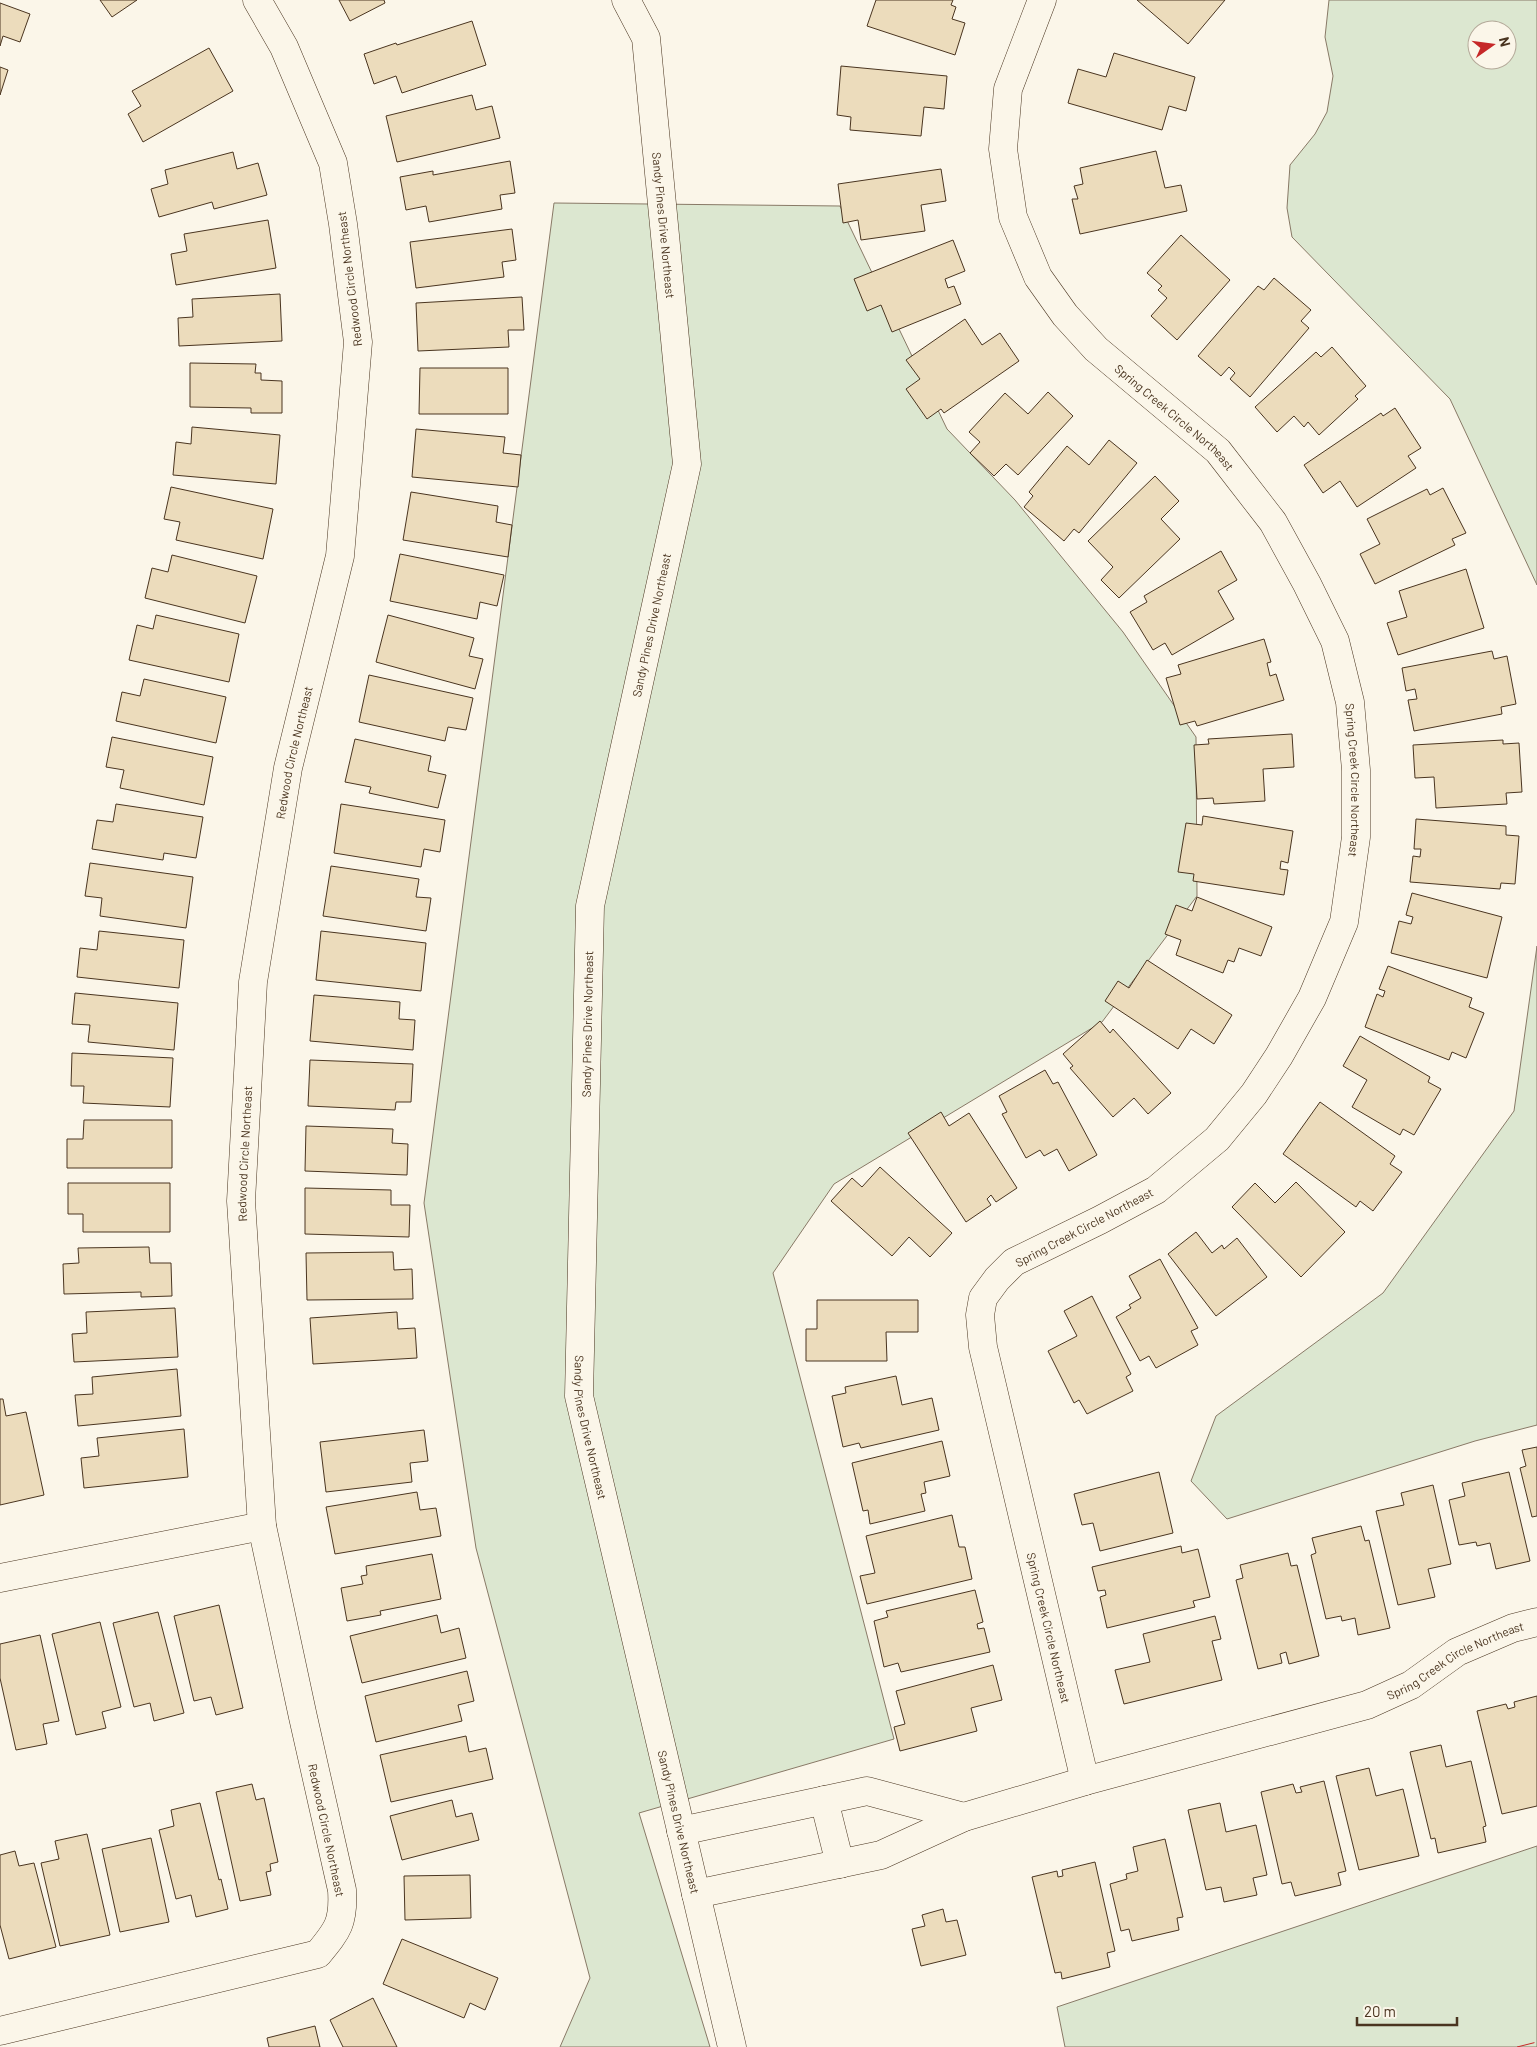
<svg xmlns="http://www.w3.org/2000/svg" width="1537" height="2047" font-family="Barlow,sans-serif">
  <rect width="100%" height="100%" fill="#fbf6e9"/>
  <!-- green -->
  <g fill="#dce7d0" stroke="#887966" fill-rule="evenodd">
    <path d="M1329,0h208v585l-87,-186 -158,-162 -5,-29 3,-43 25,-31 12,-22 6,-36 -8,-39zM1477,30h30v30h-30z"/>
    <polygon points="554,203 840,206 947,429 1015,500 1123,632 1196,737 1197,896 1102,1022 834,1184 773,1273 894,1739 639,1813 710,2047 560,2047 590,1978 476,1548 424,1203"/>
    <polygon points="1537,946 1537,1425 1475,1441 1227,1519 1191,1481 1216,1416 1383,1293 1514,1111"/>
    <polygon points="1537,1846 1537,2047 1065,2047 1057,2007"/>
  </g>
  <!-- building -->
  <g fill="#ecdcbc" stroke="#4a3520">
    <polygon points="100,0 137,0 112,17"/>
    <polygon points="339,0 384,0 385,3 350,21"/>
    <polygon points="876,0 953,0 951,5 956,7 952,19 965,23 955,55 867,26"/>
    <polygon points="1137,0 1225,0 1188,44"/>
    <polygon points="0,3 30,14 20,42 3,36 0,46"/>
    <polygon points="472,21 486,65 402,93 396,76 374,84 364,54 396,43 397,45"/>
    <polygon points="209,48 233,91 143,142 128,114 141,106 132,91"/>
    <polygon points="1114,53 1195,77 1186,111 1169,106 1162,130 1068,103 1078,69 1106,77"/>
    <polygon points="841,66 947,76 944,109 924,107 921,136 850,130 851,117 837,115"/>
    <polygon points="0,67 8,70 0,95"/>
    <polygon points="472,95 476,110 492,106 500,138 397,162 386,116"/>
    <polygon points="1156,151 1165,188 1181,185 1187,211 1080,234 1072,199 1078,199 1074,186 1083,184 1080,168"/>
    <polygon points="233,152 237,169 258,163 267,195 214,209 212,202 159,217 151,189 168,184 165,170"/>
    <polygon points="510,161 515,193 500,195 502,209 429,222 426,206 406,210 400,177 433,171 433,175"/>
    <polygon points="941,169 946,201 921,205 925,231 861,240 858,220 843,223 838,184"/>
    <polygon points="268,220 276,268 176,285 171,254 187,251 184,234"/>
    <polygon points="512,229 516,260 502,262 504,277 416,288 410,242"/>
    <polygon points="1181,235 1230,280 1177,340 1151,316 1167,298 1158,290 1162,286 1147,273"/>
    <polygon points="953,240 965,271 945,279 948,288 954,286 961,304 892,332 881,305 867,311 854,279"/>
    <polygon points="1274,278 1311,310 1301,321 1309,328 1250,397 1230,379 1235,373 1229,367 1221,376 1198,356 1258,286 1264,290"/>
    <polygon points="280,294 282,341 179,346 178,318 193,317 192,299"/>
    <polygon points="522,297 524,330 508,330 509,347 418,351 416,303"/>
    <polygon points="965,319 982,345 1000,333 1019,361 944,413 941,409 927,419 906,389 920,379 906,360"/>
    <polygon points="1332,347 1366,386 1355,396 1358,399 1319,435 1308,422 1304,427 1294,416 1277,432 1255,407 1316,352 1321,357"/>
    <polygon points="190,363 256,364 255,373 261,373 261,380 282,381 282,413 251,413 251,408 190,407"/>
    <polygon points="420,368 508,368 508,414 419,414"/>
    <polygon points="1048,392 1073,416 1018,475 1006,464 994,476 970,453 980,442 969,432 1005,393 1028,414"/>
    <polygon points="1395,408 1421,448 1408,456 1416,468 1357,507 1340,481 1323,493 1304,465 1381,413 1383,416"/>
    <polygon points="192,427 280,435 276,484 173,475 176,442 191,444"/>
    <polygon points="416,429 505,437 503,453 521,455 518,487 412,477"/>
    <polygon points="1109,440 1137,463 1079,533 1074,529 1064,541 1024,507 1033,496 1029,492 1067,446 1089,465"/>
    <polygon points="1155,476 1179,501 1161,519 1180,539 1119,598 1101,580 1113,567 1088,541"/>
    <polygon points="171,487 273,509 263,559 176,540 180,522 164,519"/>
    <polygon points="1443,488 1466,533 1452,539 1455,545 1375,584 1360,554 1380,544 1367,519 1427,489 1430,495"/>
    <polygon points="411,492 498,506 496,522 512,525 508,557 403,540"/>
    <polygon points="1221,551 1237,580 1218,591 1234,619 1172,655 1165,643 1153,650 1130,612 1147,602 1144,596"/>
    <polygon points="400,554 504,575 497,606 480,602 477,619 390,601"/>
    <polygon points="172,555 257,576 245,623 145,598 152,568 168,572"/>
    <polygon points="1466,569 1484,628 1398,655 1387,623 1407,617 1399,591"/>
    <polygon points="156,615 239,634 229,682 129,660 137,625 153,629"/>
    <polygon points="388,615 474,638 469,656 483,659 475,689 376,662"/>
    <polygon points="1264,639 1271,662 1267,663 1270,676 1276,674 1284,700 1197,726 1195,721 1180,725 1166,678 1181,674 1178,665"/>
    <polygon points="1492,651 1494,659 1507,656 1516,704 1501,707 1502,714 1414,731 1408,700 1417,699 1415,689 1406,691 1402,668"/>
    <polygon points="369,675 473,698 466,730 448,727 445,741 359,722"/>
    <polygon points="144,679 226,697 216,743 116,721 122,692 140,696"/>
    <polygon points="1292,734 1294,767 1263,769 1265,801 1214,804 1213,798 1197,799 1194,745 1209,744 1208,739"/>
    <polygon points="112,737 213,757 204,805 120,788 124,770 106,767"/>
    <polygon points="355,739 431,756 428,771 446,775 438,808 369,793 371,787 345,782"/>
    <polygon points="1503,740 1503,744 1519,743 1522,792 1506,793 1507,804 1436,808 1434,777 1415,778 1413,745"/>
    <polygon points="116,804 203,817 196,858 164,853 163,860 92,849 97,820 113,822"/>
    <polygon points="341,804 445,820 440,852 424,849 421,867 334,853"/>
    <polygon points="1203,816 1293,831 1288,863 1281,861 1280,869 1288,870 1284,895 1193,881 1194,874 1178,872 1186,823 1202,825"/>
    <polygon points="1416,819 1506,826 1506,835 1519,836 1515,884 1501,883 1500,889 1410,882 1413,856 1420,857 1421,849 1414,849"/>
    <polygon points="90,863 193,877 186,928 100,916 102,898 85,896"/>
    <polygon points="331,866 419,879 416,897 431,898 426,931 323,916"/>
    <polygon points="1412,893 1502,917 1487,978 1391,953 1399,921 1411,924 1413,917 1406,915"/>
    <polygon points="1197,897 1272,927 1261,956 1239,948 1234,962 1228,960 1223,973 1176,955 1181,940 1165,934 1176,905 1192,911"/>
    <polygon points="99,931 184,940 179,988 77,977 80,948 97,950"/>
    <polygon points="321,931 426,943 421,991 316,980"/>
    <polygon points="1147,960 1232,1015 1214,1044 1191,1029 1178,1049 1105,1001 1118,981 1129,988"/>
    <polygon points="1388,966 1472,998 1469,1007 1484,1013 1466,1058 1452,1052 1449,1060 1365,1027 1377,994 1383,997 1385,991 1379,989"/>
    <polygon points="75,993 178,1003 174,1050 88,1042 90,1025 72,1024"/>
    <polygon points="314,995 400,1002 399,1019 415,1020 413,1050 310,1041"/>
    <polygon points="1100,1021 1110,1033 1113,1029 1171,1093 1148,1114 1134,1098 1113,1117 1070,1068 1073,1066 1063,1054"/>
    <polygon points="1360,1036 1430,1077 1428,1082 1441,1089 1414,1135 1403,1129 1400,1135 1352,1107 1367,1080 1343,1066"/>
    <polygon points="72,1053 173,1058 170,1107 83,1103 84,1086 71,1086"/>
    <polygon points="310,1060 413,1064 411,1102 396,1102 395,1110 308,1106"/>
    <polygon points="1045,1070 1053,1084 1058,1082 1097,1155 1069,1171 1057,1149 1044,1156 1040,1150 1026,1158 1002,1114 1007,1112 999,1096"/>
    <polygon points="1320,1102 1395,1156 1390,1164 1402,1172 1373,1211 1360,1201 1356,1207 1283,1154"/>
    <polygon points="941,1112 949,1126 969,1113 1017,1188 996,1202 991,1195 987,1199 991,1205 966,1222 908,1133"/>
    <polygon points="84,1120 172,1120 172,1168 67,1168 67,1139 83,1139"/>
    <polygon points="306,1126 393,1129 392,1143 408,1144 407,1175 305,1171"/>
    <polygon points="880,1167 952,1233 930,1257 909,1237 892,1256 831,1201 852,1178 862,1187"/>
    <polygon points="1296,1182 1345,1232 1301,1277 1232,1207 1255,1183 1275,1203"/>
    <polygon points="68,1183 170,1183 170,1232 83,1232 83,1214 68,1214"/>
    <polygon points="305,1188 391,1190 391,1205 410,1205 409,1237 305,1234"/>
    <polygon points="1196,1232 1212,1253 1222,1245 1224,1249 1237,1238 1267,1277 1216,1316 1168,1254"/>
    <polygon points="149,1247 150,1263 171,1263 172,1296 141,1297 141,1292 64,1294 63,1264 79,1263 78,1248"/>
    <polygon points="393,1252 394,1270 412,1269 413,1299 307,1300 306,1253"/>
    <polygon points="1160,1259 1198,1328 1191,1331 1198,1345 1156,1368 1149,1356 1140,1361 1116,1317 1131,1308 1129,1305 1141,1298 1129,1276"/>
    <polygon points="1092,1296 1131,1374 1126,1377 1133,1391 1087,1414 1079,1400 1074,1403 1048,1351 1077,1336 1064,1311"/>
    <polygon points="817,1300 918,1300 918,1332 886,1332 887,1361 806,1361 806,1329 817,1329"/>
    <polygon points="175,1308 178,1357 74,1362 72,1334 87,1333 86,1312"/>
    <polygon points="397,1312 398,1329 415,1328 417,1358 313,1364 310,1318"/>
    <polygon points="177,1369 181,1416 78,1426 75,1395 93,1394 92,1377"/>
    <polygon points="896,1376 902,1405 932,1398 939,1430 861,1448 859,1443 843,1447 832,1396 846,1393 845,1387"/>
    <polygon points="0,1399 3,1399 6,1416 26,1412 44,1495 0,1505"/>
    <polygon points="184,1429 188,1477 84,1488 81,1458 99,1456 97,1438"/>
    <polygon points="424,1430 428,1461 410,1463 412,1482 326,1492 320,1442"/>
    <polygon points="942,1441 950,1476 924,1482 926,1493 921,1494 925,1511 870,1524 868,1510 863,1511 852,1463"/>
    <polygon points="1537,1447 1537,1516 1532,1517 1520,1468 1526,1466 1522,1450"/>
    <polygon points="1159,1472 1173,1533 1100,1551 1093,1523 1082,1525 1074,1494"/>
    <polygon points="1509,1472 1530,1561 1496,1569 1490,1543 1477,1546 1476,1542 1459,1545 1449,1500 1465,1496 1462,1483"/>
    <polygon points="1433,1485 1451,1564 1428,1569 1435,1597 1398,1605 1376,1511 1404,1505 1401,1493"/>
    <polygon points="417,1492 420,1510 436,1508 441,1536 335,1554 326,1507"/>
    <polygon points="952,1515 959,1547 965,1547 972,1579 867,1604 860,1576 875,1573 866,1536"/>
    <polygon points="1361,1526 1365,1541 1369,1540 1390,1628 1358,1635 1355,1618 1342,1621 1341,1616 1326,1619 1311,1555 1316,1553 1312,1538"/>
    <polygon points="1181,1546 1182,1553 1198,1549 1210,1597 1193,1601 1195,1607 1107,1628 1100,1597 1106,1595 1105,1590 1098,1591 1092,1567"/>
    <polygon points="1288,1553 1291,1566 1297,1565 1319,1656 1289,1664 1286,1652 1280,1654 1282,1663 1258,1669 1236,1580 1243,1578 1240,1565"/>
    <polygon points="432,1554 441,1599 380,1611 381,1615 347,1621 341,1588 363,1584 361,1576 367,1575 366,1566"/>
    <polygon points="975,1590 983,1622 977,1624 978,1629 984,1628 990,1652 901,1672 898,1663 884,1667 874,1621 888,1617 886,1611"/>
    <polygon points="219,1605 243,1708 216,1715 211,1697 194,1701 174,1616"/>
    <polygon points="158,1612 184,1713 154,1721 150,1703 134,1707 113,1623"/>
    <polygon points="437,1615 441,1633 459,1628 466,1658 362,1683 350,1636"/>
    <polygon points="1215,1616 1221,1639 1212,1641 1222,1680 1124,1704 1115,1670 1150,1662 1143,1634"/>
    <polygon points="100,1622 121,1707 102,1712 106,1728 76,1735 52,1634"/>
    <polygon points="40,1635 59,1721 43,1724 47,1744 16,1750 0,1678 0,1644"/>
    <polygon points="993,1665 1002,1700 971,1708 977,1731 900,1751 894,1727 905,1724 896,1691"/>
    <polygon points="467,1671 474,1701 458,1705 462,1721 376,1742 365,1696"/>
    <polygon points="1537,1696 1537,1806 1502,1814 1477,1711 1506,1704 1508,1709 1515,1707 1514,1702"/>
    <polygon points="466,1736 469,1752 486,1748 493,1779 391,1802 380,1755"/>
    <polygon points="1441,1745 1446,1767 1471,1761 1486,1826 1483,1827 1486,1842 1438,1853 1435,1838 1431,1839 1410,1752"/>
    <polygon points="1369,1768 1376,1796 1403,1789 1419,1856 1359,1870 1336,1776"/>
    <polygon points="1324,1781 1346,1871 1338,1873 1341,1885 1295,1896 1291,1882 1282,1884 1261,1792 1293,1784 1296,1793 1302,1792 1300,1787"/>
    <polygon points="252,1784 256,1800 264,1798 278,1862 270,1864 271,1871 266,1872 271,1895 240,1901 216,1792"/>
    <polygon points="452,1800 456,1817 472,1813 479,1840 402,1860 390,1816"/>
    <polygon points="200,1803 219,1880 221,1879 228,1909 196,1917 191,1895 176,1899 159,1830 174,1826 171,1810"/>
    <polygon points="1220,1803 1226,1832 1256,1825 1267,1875 1253,1878 1257,1895 1224,1902 1221,1887 1206,1890 1188,1810"/>
    <polygon points="87,1834 110,1935 60,1946 41,1863 59,1859 55,1841"/>
    <polygon points="151,1838 169,1922 120,1932 102,1849"/>
    <polygon points="1165,1839 1183,1917 1177,1918 1179,1930 1132,1941 1129,1929 1121,1931 1110,1884 1127,1879 1126,1874 1138,1871 1133,1847"/>
    <polygon points="15,1851 19,1866 34,1863 56,1947 9,1959 0,1925 0,1855"/>
    <polygon points="1095,1862 1115,1951 1107,1953 1110,1967 1062,1979 1061,1972 1055,1973 1032,1877 1057,1871 1058,1877 1063,1876 1062,1870"/>
    <polygon points="470,1875 471,1918 405,1920 404,1876"/>
    <polygon points="943,1909 946,1922 957,1920 966,1955 921,1966 912,1929 925,1926 922,1915"/>
    <polygon points="402,1939 498,1978 485,2010 470,2003 464,2018 383,1984"/>
    <polygon points="373,1998 397,2047 343,2047 330,2020"/>
    <polygon points="315,2026 320,2047 269,2047 267,2038"/>
  </g>
  <g fill="none" stroke-linecap="round" stroke-linejoin="round">
    <!-- street casing -->
    <g stroke="#4a3520" stroke-width="29">
      <g id="street">
        <path id="s1" d="M626,0l20,38 41,426 -97,442 -11,490 153,651"/>
        <path id="s2" d="M1042,0l-34,89 -5,60 10,68 25,60 27,38 31,34 122,102 55,71 34,62 28,57 15,61 6,68v67l-12,85 -32,76 -33,58 -25,38 -37,45 -61,51 -56,30 -86,42 -17,17 -14,19 -3,17 3,32 102,434"/>
        <polyline points="0,1578 262,1526"/>
        <polyline points="824,1800 840,1864"/>
        <polyline points="681,1831 867,1791 964,1817"/>
        <path id="s3" d="M696,1894l185,-39 83,-38 121,-36 282,-76 44,-20 46,-33 56,-24 24,-6"/>
        <path id="s4" d="M0,2031l318,-77c20,-24 26,-32 24,-64l-39,-173 -41,-191 -21,-325 12,-219 35,-214 52,-212 18,-214 -15,-118 -10,-61 -49,-116 -27,-47"/>
      </g>
    </g>
    <!-- street -->
    <use href="#street" stroke="#fbf6e9" stroke-width="28"/>
    <!-- power -->
    <polyline stroke="#c62828" stroke-width="1" stroke-dasharray="18 4 2.5 4" stroke-linecap="butt" points="1517,2047 1537,2042"/>
  </g>
  <g text-anchor="middle" dominant-baseline="central" stroke-width="4" stroke-linejoin="round" paint-order="stroke">
    <!-- street labels -->
    <g font-size="12" fill="#4a3520" stroke="#fbf6e9">
      <text stroke="none"><textPath href="#s1" startOffset="231">Sandy Pines Drive Northeast</textPath></text>
      <text transform="translate(349 279) rotate(-97)">Redwood Circle Northeast</text>
      <text stroke="none"><textPath href="#s2" startOffset="486">Spring Creek Circle Northeast</textPath></text>
      <text transform="translate(651 625) rotate(-78)">Sandy Pines Drive Northeast</text>
      <text stroke="none"><textPath href="#s4" startOffset="1549">Redwood Circle Northeast</textPath></text>
      <text stroke="none"><textPath href="#s2" startOffset="906">Spring Creek Circle Northeast</textPath></text>
      <text transform="translate(587 1024) rotate(-89)">Sandy Pines Drive Northeast</text>
      <text stroke="none"><textPath href="#s4" startOffset="1144">Redwood Circle Northeast</textPath></text>
      <text transform="translate(1084 1227) rotate(-28)">Spring Creek Circle Northeast</text>
      <text stroke="none"><textPath href="#s1" startOffset="1446">Sandy Pines Drive Northeast</textPath></text>
      <text stroke="none"><textPath href="#s2" startOffset="1926">Spring Creek Circle Northeast</textPath></text>
      <text stroke="none"><textPath href="#s3" startOffset="798">Spring Creek Circle Northeast</textPath></text>
      <text stroke="none"><textPath href="#s1" startOffset="1851">Sandy Pines Drive Northeast</textPath></text>
      <text transform="translate(327 1830) rotate(78)">Redwood Circle Northeast</text>
    </g>
  </g>
  <!-- north arrow -->
  <g transform="translate(1492 45) rotate(76)"><circle r="24" fill="#fbf6e9" stroke="#b4a999"/>
  <path d="M0-4L9 19L0 12L-9 19Z" fill="#c62828"/>
  <text y="-8" font-size="14" font-weight="bold" text-anchor="middle" fill="#4a3520">N</text>
  </g>
  <!-- scale -->
  <path d="M1357 2017v8h100v-8" fill="none" stroke="#4a3520" stroke-width="2.5"/>
  <text x="1364" y="2017" font-size="15" fill="#4a3520" stroke="#fbf6e9" stroke-width="4" paint-order="stroke">20 m</text>
</svg>
